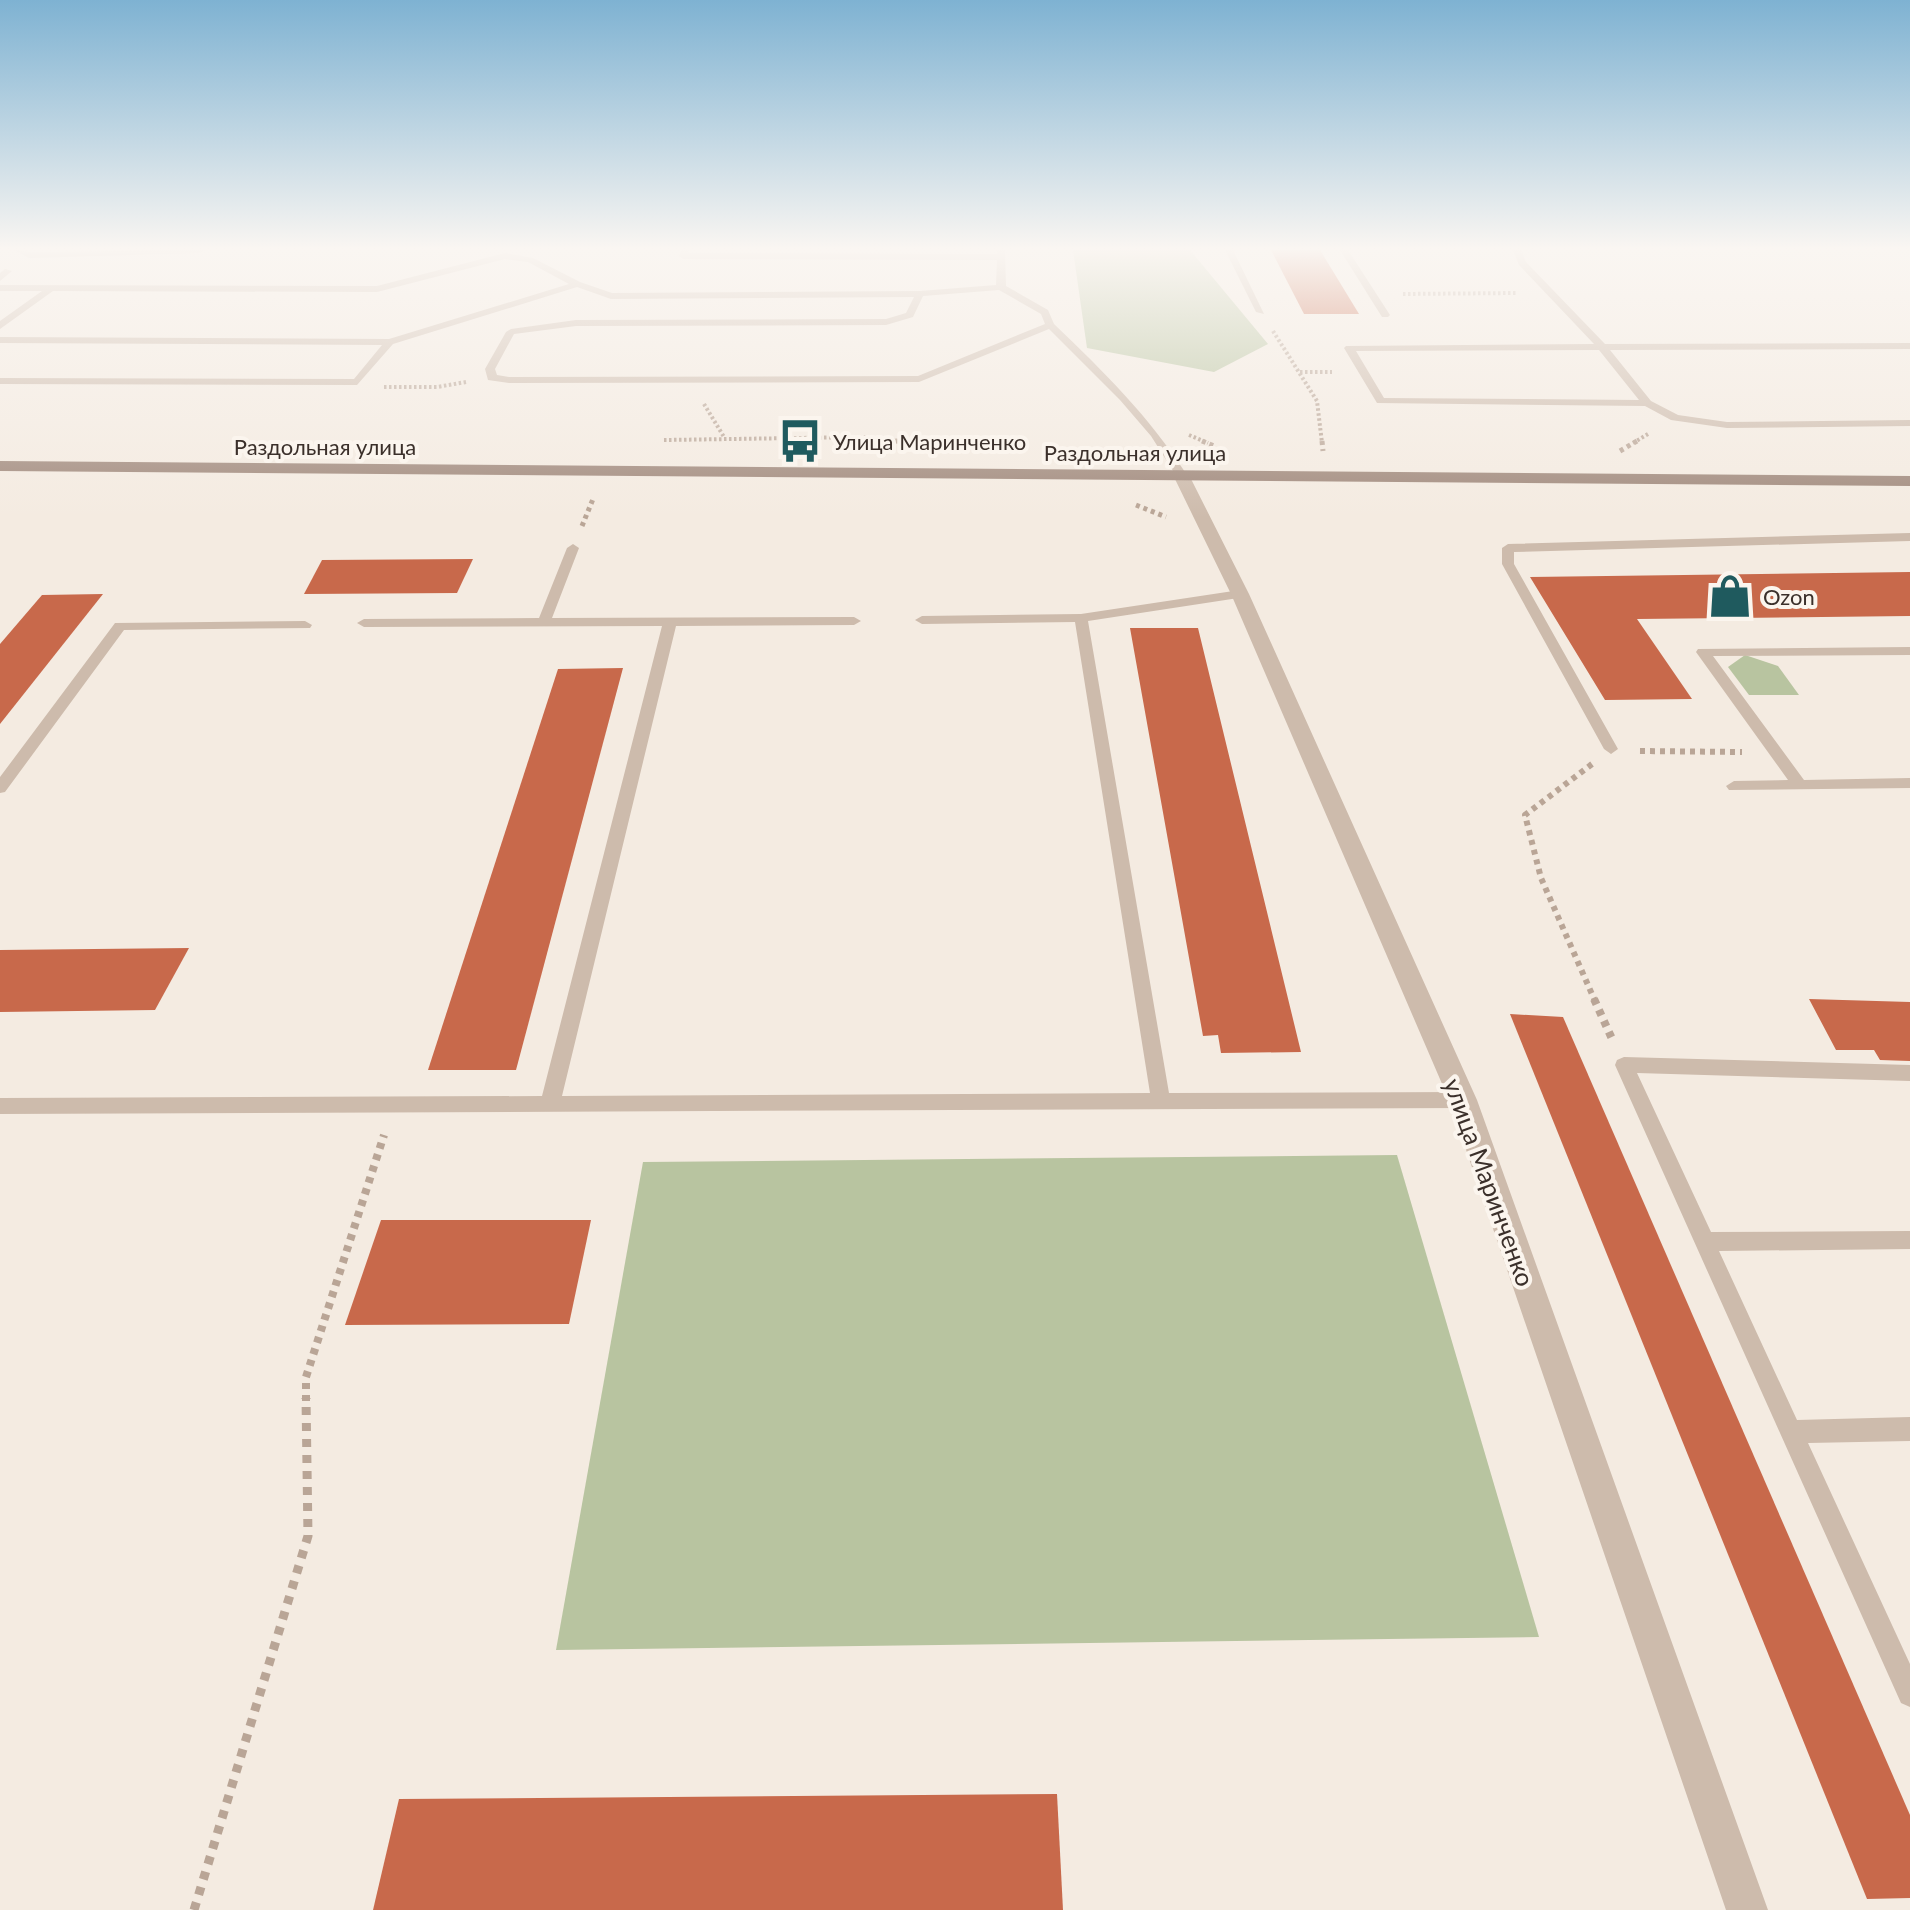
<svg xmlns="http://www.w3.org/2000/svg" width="1910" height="1910" font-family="Lato,sans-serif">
  <rect width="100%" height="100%" fill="#f4ebe1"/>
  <!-- green -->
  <g fill="#b8c4a0">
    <polygon points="1073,250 1190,250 1268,344 1214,372 1087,348"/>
    <polygon points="1745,655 1778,666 1799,695 1749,695 1728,667"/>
    <polygon points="1397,1155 1539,1637 556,1650 643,1162"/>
  </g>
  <!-- building -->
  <g fill="#c8694b">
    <polygon points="1271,250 1320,250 1359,314 1304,314"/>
    <polygon points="473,559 457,593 304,594 322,560"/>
    <polygon points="1910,572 1910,616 1637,619 1692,699 1605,700 1530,577"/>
    <polygon points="103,594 0,724 0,644 42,595"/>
    <polygon points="1130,628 1198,628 1301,1052 1221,1053 1218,1035 1203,1036"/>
    <polygon points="623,668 516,1070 428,1070 558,669"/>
    <polygon points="189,948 155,1010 0,1012 0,950"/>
    <polygon points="1809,999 1910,1002 1910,1061 1880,1060 1874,1050 1836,1050"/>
    <polygon points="1510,1014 1563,1017 1910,1815 1910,1898 1867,1899"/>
    <polygon points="381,1220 591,1220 569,1324 345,1325"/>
    <polygon points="1057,1794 1063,1910 373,1910 399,1799"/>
  </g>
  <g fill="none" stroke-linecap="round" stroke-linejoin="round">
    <!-- path-far4 -->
    <g stroke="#b9a596" stroke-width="4" stroke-dasharray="2.5 2.5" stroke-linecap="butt">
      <polyline points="1403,294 1516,293"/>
      <polyline points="1273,331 1317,401 1322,443"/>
      <polyline points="1300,372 1332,372"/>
      <polyline points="384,387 437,387 466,382"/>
      <polyline points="704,404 724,437"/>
      <polyline points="1189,435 1208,443"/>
      <polyline points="664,440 865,437 906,442"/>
      <polyline points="1633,443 1648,434"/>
    </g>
    <!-- path-far3 -->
    <g stroke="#b9a596" stroke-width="5" stroke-dasharray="4 4" stroke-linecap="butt">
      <polyline points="896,441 906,442"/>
      <polyline points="1202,441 1214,446"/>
      <polyline points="1322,441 1323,451"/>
      <polyline points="1620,451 1637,441"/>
      <polyline points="1136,505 1166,517"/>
      <polyline points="582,526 593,499"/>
    </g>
    <!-- path-far2 -->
    <g stroke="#b9a596" stroke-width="6" stroke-dasharray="5 5" stroke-linecap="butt">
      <polyline points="1640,751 1742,752"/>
      <polyline points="1592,764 1525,815 1541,878 1595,1001"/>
    </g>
    <!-- path-far1 -->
    <g stroke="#b9a596" stroke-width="8" stroke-dasharray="6 6" stroke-linecap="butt">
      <polyline points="1594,999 1613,1041"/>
      <polyline points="306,1401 306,1377 384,1135"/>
    </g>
    <!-- path -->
    <polyline stroke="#b9a596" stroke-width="9" stroke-dasharray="8 8" stroke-linecap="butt" points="194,1910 308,1536 306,1398"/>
    <!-- lane -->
    <g fill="#cdbbac" fill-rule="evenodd">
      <polygon points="14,250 30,252 205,250 201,253 29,258"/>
      <path d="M681,250h8l-1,3 309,1v-4h8l1,36 42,24 6,14c52,50 93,90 133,151l-10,2 -26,-41 -31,-36 -71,-71 -130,53 -410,1 -21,-3 -3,-11 21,-37 5,-3 65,-9 310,-1 20,-6 8,-16 -303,2 -34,-12 -184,57 -36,41 -357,-1v-6l354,1 28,-34 -382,-2v-6l389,2 180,-55 -41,-22 -23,-3 -128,33 -324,-1 -53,38v-8l42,-30h-42v-6l377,1 128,-33 28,5 47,24 32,11 308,-2 76,-6 1,-25 -314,-1 -4,-3zM999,290l42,24 4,10 -127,52 -409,1 -12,-2 -2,-6 19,-35 62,-8 310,-1 27,-8 10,-21z"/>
      <polygon points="1225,250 1233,250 1264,314 1256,312"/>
      <polygon points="1340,250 1348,250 1390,315 1388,317 1382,317"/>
      <path d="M1513,250h8l5,12 79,82 305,-1v6l-300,1 41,51 27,14 49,7 183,-2v6l-183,2 -56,-8 -26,-14 -268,-3 -33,-55 2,-2 248,-2 -75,-79zM1599,350l40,50 -255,-2 -28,-47z"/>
      <polygon points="5,269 12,271 0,281 0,273"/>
      <polygon points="1910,533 1910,541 1514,552 1514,564 1618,749 1611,754 1604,749 1502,564 1502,548 1508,544"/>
      <polygon points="573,544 579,548 552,618 854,617 861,621 854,625 676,626 562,1096 1150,1093 1075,622 922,624 915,620 922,616 1081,614 1240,590 1245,591 1245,597 1088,621 1169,1093 1463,1092 1470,1094 1473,1100 1470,1106 1463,1108 0,1114 0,1098 542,1096 662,626 364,627 357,623 364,619 539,618 567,548"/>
      <polygon points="305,621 312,625 310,628 124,630 5,792 0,793 0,777 115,623"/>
      <polygon points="1910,647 1910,655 1713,656 1804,780 1910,778 1910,788 1729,790 1726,786 1734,781 1788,780 1696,652 1698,649"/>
      <polygon points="1624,1057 1910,1065 1910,1081 1637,1073 1711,1232 1910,1231 1910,1249 1719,1251 1797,1420 1910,1417 1910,1441 1808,1443 1910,1664 1910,1707 1901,1703 1615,1065 1617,1060"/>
    </g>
    <!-- street -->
    <polygon fill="#cdbbac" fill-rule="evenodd" points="1181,470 1189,475 1249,594 1477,1100 1768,1910 1726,1910 1449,1100 1231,594 1173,475"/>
    <!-- secondary -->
    <polygon fill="#a18a7d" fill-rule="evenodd" points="0,461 1910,476 1910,486 0,471"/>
  </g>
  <!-- sky -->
  <linearGradient id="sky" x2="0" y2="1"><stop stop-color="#7eb2d2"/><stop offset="0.48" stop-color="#faf6f2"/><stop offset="1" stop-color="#faf6f2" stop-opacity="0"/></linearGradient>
  <rect width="1910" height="518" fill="url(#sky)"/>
  <!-- icons -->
  <defs>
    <g id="bus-bare" transform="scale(3.45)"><path d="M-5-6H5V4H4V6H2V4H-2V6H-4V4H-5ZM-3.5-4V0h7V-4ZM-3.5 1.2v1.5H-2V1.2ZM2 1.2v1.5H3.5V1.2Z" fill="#1f5a5e" stroke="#fbf5ee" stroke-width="2.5" paint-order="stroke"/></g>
    <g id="shop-bare" transform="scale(3.45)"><path d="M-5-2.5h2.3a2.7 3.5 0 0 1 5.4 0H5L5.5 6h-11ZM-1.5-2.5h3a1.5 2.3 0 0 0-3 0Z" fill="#1f5a5e" stroke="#fbf5ee" stroke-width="2.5" paint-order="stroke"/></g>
  </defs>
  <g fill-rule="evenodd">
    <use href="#bus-bare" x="800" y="441"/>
    <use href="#shop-bare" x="1730" y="596"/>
  </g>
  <g text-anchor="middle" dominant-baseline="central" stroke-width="8" stroke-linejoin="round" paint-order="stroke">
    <!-- far-poi labels -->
    <g font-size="22" fill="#3b302b" stroke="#fbf5ee" text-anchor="start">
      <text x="833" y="441">Улица Маринченко</text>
      <text x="1763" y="596">Ozon</text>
    </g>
    <!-- far-street labels -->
    <g font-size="22" fill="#3b302b" stroke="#fbf5ee">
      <text x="325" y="446">Раздольная улица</text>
      <text x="1135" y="452">Раздольная улица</text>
    </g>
    <!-- street labels -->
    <g font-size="25" fill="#3b302b" stroke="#fbf5ee">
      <text transform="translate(1490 1182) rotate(70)">улица Маринченко</text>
    </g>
  </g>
</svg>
